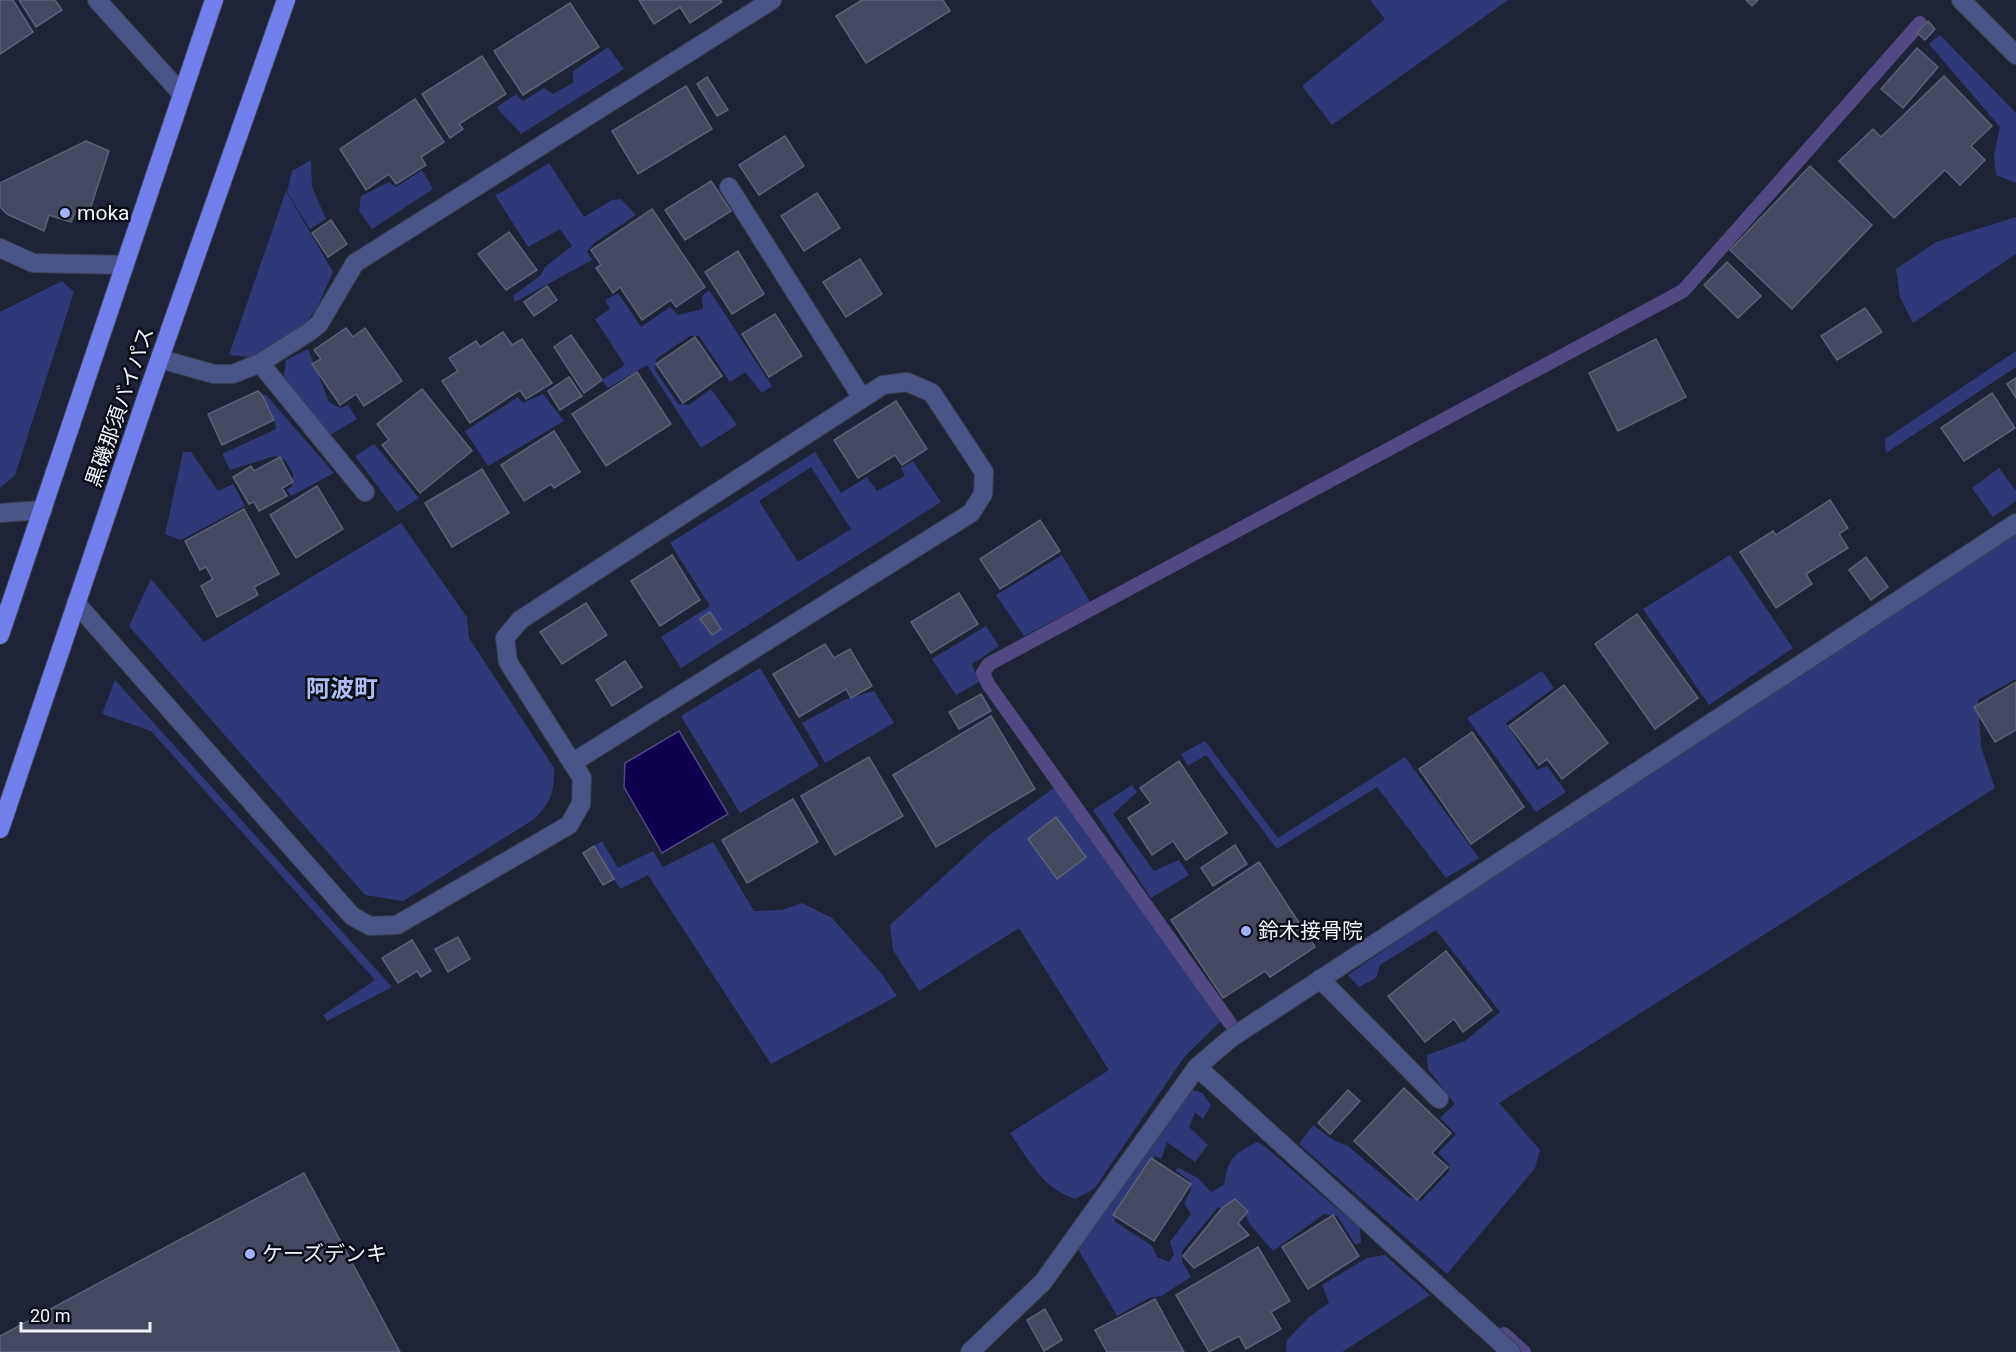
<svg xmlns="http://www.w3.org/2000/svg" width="2016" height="1352" font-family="Roboto,'Noto Sans JP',sans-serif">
  <rect width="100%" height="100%" fill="#1f2338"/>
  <!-- green -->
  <g fill="#303878" fill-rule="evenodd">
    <polygon points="1370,0 1508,0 1332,125 1302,86 1385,19"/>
    <polygon points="1940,35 2016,113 2016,183 1996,175 1994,156 2000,127 1929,44"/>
    <path d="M608,47l16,22 -103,65c-7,-10 -17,-16 -24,-27l19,-13 7,7 21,-13 9,6 20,-11v-12z"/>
    <polygon points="311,160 312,187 326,219 310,229 287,192 292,171"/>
    <polygon points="549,163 584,217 612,200 621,199 636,215 594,243 587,252 592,260 515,302 513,296 541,275 545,267 572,246 560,229 528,247 495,195 502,192"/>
    <polygon points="422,170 433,189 372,229 359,211 361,196 389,182 396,187"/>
    <polygon points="286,191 333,272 317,308 306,323 251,357 229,355"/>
    <polygon points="2016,217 2016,254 1913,323 1900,297 1896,269 1936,242"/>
    <polygon points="62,281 74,292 15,475 0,488 0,312"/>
    <polygon points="709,290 772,386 762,393 745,372 730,382 699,336 690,336 656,359 655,370 678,404 689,405 711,389 737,425 701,448 647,365 608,388 602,380 625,365 595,319 610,309 605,300 618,293 641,327 670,307 678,315 703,309 702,296"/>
    <polygon points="308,349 329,402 340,408 348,405 357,419 330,435 284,377 286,360"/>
    <polygon points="2016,351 2016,367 1886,453 1885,439"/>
    <polygon points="543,394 564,421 488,466 465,431 518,397 523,403"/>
    <polygon points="262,395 266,395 334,473 291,496 287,490 292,486 293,474 285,460 275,456 230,470 222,454 276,429 274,419"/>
    <polygon points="374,444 419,498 397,512 355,456"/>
    <polygon points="183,452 191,452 218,491 233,484 245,506 181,540 165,534"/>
    <path d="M815,452l26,41 26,-16 10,14 28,-15 -4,-8 12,-7 28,41 -260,166 -20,-31 49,-31 -40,-63zM811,467l40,62 -53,33 -39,-61z"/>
    <polygon points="1999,468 2016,491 2016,501 1993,517 1972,488"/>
    <path d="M401,523l66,94 2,21 85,130c0,25 -3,35 -21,52l-130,81 -38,-6 -236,-269 22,-47 53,63z"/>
    <polygon points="2016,529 2016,679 1978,700 1981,747 1995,788 1499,1103 1540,1150 1535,1168 1447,1274 1299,1144 1313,1125 1333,1140 1348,1146 1407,1196 1421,1201 1449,1171 1449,1164 1438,1153 1456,1134 1440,1118 1455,1104 1428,1069 1427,1055 1465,1041 1500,1012 1436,930 1380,965 1376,978 1359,987 1348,975 1492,875"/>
    <polygon points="1062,555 1090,602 1024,636 996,595"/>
    <polygon points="1730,555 1793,648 1709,705 1643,609"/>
    <polygon points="986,626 999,646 972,664 979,682 956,695 932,659"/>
    <polygon points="760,668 819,766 740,813 681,716"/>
    <polygon points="1542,671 1554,688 1506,723 1537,770 1547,766 1566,792 1536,812 1467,718"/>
    <polygon points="115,680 392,987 327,1021 323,1015 375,980 151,731 102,714"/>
    <polygon points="874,691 894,723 825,763 802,723 844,700"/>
    <polygon points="1205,741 1278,838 1405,757 1479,858 1446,878 1377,787 1277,849 1206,755 1188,766 1181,754"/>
    <path d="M1058,785l165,234 -38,37 -91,133 -19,10c-33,-11 -46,-39 -65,-66l99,-63 -90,-142 -100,63 -26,-41 -3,-25 98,-89z"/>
    <polygon points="1132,785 1137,792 1113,814 1154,871 1179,860 1189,875 1151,898 1093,810"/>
    <polygon points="602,841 618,868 653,851 663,867 713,842 754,911 782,910 802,903 832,918 881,973 897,996 771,1064 648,875 620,889 594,846"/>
    <path d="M1190,1089l12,4 9,12 -8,14 -8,-7 -6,15 19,18 -13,17 -28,-20 -6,17 -6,-3 -41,65 38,25 5,11 12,5 5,-8 -4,-12 21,-28 -7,-11 7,-13 -1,-9 -15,-11 4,-2 19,10 13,14 13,-7c4,-26 9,-31 33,-43l6,3 97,83 1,15 -6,1 -18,-28 -13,-2 -51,37 -24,-28 -2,-6 -29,-10 -36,44v11l9,15 -30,19 -12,2 -32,18 -39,-67z"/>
    <polygon points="1385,1255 1430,1295 1342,1352 1286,1352 1287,1340 1309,1317 1329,1303 1322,1285 1367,1258"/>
  </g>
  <!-- water -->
  <polygon fill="#0e004e" stroke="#524982" stroke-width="1.5" points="679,731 728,814 662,853 624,787 625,763"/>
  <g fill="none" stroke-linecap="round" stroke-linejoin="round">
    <!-- stream -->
    <g stroke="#524982" stroke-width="14">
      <polyline points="1230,1023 988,684 983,673 989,664 1683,291 1920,23"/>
      <polyline points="1504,1334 1524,1352"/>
    </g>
  </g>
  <!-- building -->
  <g fill="#444961" stroke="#5b6179" stroke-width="1.5">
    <polygon points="0,0 13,0 33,32 0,54"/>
    <polygon points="19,0 55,0 62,10 36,27"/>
    <polygon points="639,0 720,0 722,2 690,23 680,7 654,24"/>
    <polygon points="862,0 943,0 950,11 866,63 836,16"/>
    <polygon points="1746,0 1758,0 1752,6"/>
    <polygon points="570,3 599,47 523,95 494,51"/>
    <polygon points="1928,21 1935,29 1925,40 1917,33"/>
    <polygon points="1917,48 1938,67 1903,108 1881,89"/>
    <polygon points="482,56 506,94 459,124 463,129 450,138 422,94"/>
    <polygon points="1944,76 1992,126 1971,146 1985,160 1960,185 1945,170 1894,218 1839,161 1873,129 1881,137"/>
    <polygon points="707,77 728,110 717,116 697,84"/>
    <polygon points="686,86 712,129 638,174 612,131"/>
    <polygon points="415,99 444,142 421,157 426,165 396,184 389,174 366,190 340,149"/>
    <polygon points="785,136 804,166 759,195 739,165"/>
    <polygon points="86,141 109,151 89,213 76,211 71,222 49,215 44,231 7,214 0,207 0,183"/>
    <polygon points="1810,166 1872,225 1792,309 1730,250"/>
    <polygon points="711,181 731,211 685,240 665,210"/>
    <polygon points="817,193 840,228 804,251 781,216"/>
    <polygon points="652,209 705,287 676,307 671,300 642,320 620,287 613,293 596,268 601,265 591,250"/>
    <polygon points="331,220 347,244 328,257 312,233"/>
    <polygon points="509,232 537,270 506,290 478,254"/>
    <polygon points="738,251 764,294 732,314 705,272"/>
    <polygon points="860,259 882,294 846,317 823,282"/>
    <polygon points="1727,262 1761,296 1738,318 1704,285"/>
    <polygon points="547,286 557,300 534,316 524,302"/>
    <polygon points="1865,308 1882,332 1837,360 1821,336"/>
    <polygon points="775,314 802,356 769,377 742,334"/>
    <polygon points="346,328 353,337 365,328 402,381 364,406 356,394 340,405 312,364 321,359 314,350"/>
    <polygon points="503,332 512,345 522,339 552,383 526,399 520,390 470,423 442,381 458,371 449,358 476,341 480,347"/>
    <polygon points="571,335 602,380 584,393 554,347"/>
    <polygon points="695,337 722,376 683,403 656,364"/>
    <polygon points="1656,339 1686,397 1618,431 1589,373"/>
    <polygon points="637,372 671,424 606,466 572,414"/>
    <polygon points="569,377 582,396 560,410 548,391"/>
    <polygon points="2016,378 2016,398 2007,384"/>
    <polygon points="422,389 472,451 420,493 382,445 389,440 377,424"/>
    <polygon points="258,391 262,395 274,420 222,445 208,414"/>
    <polygon points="1992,393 2015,428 1964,461 1941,428"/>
    <polygon points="896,401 927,449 902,465 895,455 858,478 834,440"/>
    <polygon points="554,431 580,472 554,488 551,484 524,501 501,465"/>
    <polygon points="280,457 293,482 282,488 287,496 259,511 254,502 249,504 233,477 251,466 254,471"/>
    <polygon points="482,469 509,513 452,547 425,503"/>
    <polygon points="317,486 343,529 296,558 270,515"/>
    <polygon points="1830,500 1848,528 1839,534 1848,548 1806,574 1812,584 1776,608 1740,552 1773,531 1776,535"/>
    <polygon points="244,509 279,574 254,587 258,595 217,617 201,586 213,579 206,567 200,570 185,541"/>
    <polygon points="1040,520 1060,551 1000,589 980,559"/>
    <polygon points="672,555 700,600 660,626 631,581"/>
    <polygon points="1866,557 1888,587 1871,600 1849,570"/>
    <polygon points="959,593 978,624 931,653 911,622"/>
    <polygon points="586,603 607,635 562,664 540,632"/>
    <polygon points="710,612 721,629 712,635 700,619"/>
    <polygon points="1637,614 1698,698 1655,729 1595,644"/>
    <polygon points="825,644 834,658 850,649 872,686 851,698 846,689 799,717 773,674"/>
    <polygon points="625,661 642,687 612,706 596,680"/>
    <polygon points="2016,682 2016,730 1995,742 1974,707"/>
    <polygon points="1564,685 1608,743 1562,779 1547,759 1539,765 1509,726"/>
    <polygon points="981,694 991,711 959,729 949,712"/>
    <polygon points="991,716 1035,789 936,847 893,775"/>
    <polygon points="1472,732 1524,807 1471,844 1419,769"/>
    <polygon points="869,757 903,816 835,855 801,796"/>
    <polygon points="1179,761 1227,833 1186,860 1173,841 1152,855 1128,818 1151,803 1140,788"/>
    <polygon points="793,799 818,842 747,883 722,840"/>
    <polygon points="1056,817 1086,857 1057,879 1028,839"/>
    <polygon points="1235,845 1247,864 1213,886 1201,868"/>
    <polygon points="594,846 614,879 603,885 583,853"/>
    <polygon points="1259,862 1315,947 1270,977 1265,971 1223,998 1171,920"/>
    <polygon points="458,937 470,959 448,972 435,949"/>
    <polygon points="412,940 431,971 421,977 417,971 398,983 382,958"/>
    <polygon points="1446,951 1492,1010 1463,1032 1454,1019 1425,1042 1388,996"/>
    <polygon points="1404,1088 1451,1133 1432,1153 1448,1167 1417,1200 1354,1141"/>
    <polygon points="1348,1090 1360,1101 1330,1134 1318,1123"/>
    <polygon points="1151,1158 1191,1184 1154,1241 1113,1215"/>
    <polygon points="304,1173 400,1352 0,1352 0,1336"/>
    <polygon points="1235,1199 1248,1211 1238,1223 1249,1235 1194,1268 1183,1256 1222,1208"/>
    <polygon points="1333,1215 1359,1256 1308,1289 1282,1247"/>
    <polygon points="1258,1247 1290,1301 1271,1312 1281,1329 1246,1349 1239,1336 1209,1352 1176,1295"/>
    <polygon points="1155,1299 1184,1352 1107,1352 1095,1330"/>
    <polygon points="1045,1309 1062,1340 1044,1351 1027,1320"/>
  </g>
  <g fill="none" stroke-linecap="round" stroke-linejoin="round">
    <!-- service casing -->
    <g stroke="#3d4054" stroke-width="20">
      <g id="service">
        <polyline points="1320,979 1439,1099"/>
        <polyline points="1197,1067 1511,1352"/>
      </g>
    </g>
    <!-- minor casing -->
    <g stroke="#3d4054" stroke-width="20">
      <g id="minor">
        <polyline points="97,0 182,94"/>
        <polyline points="729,187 862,398"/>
        <polyline points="0,248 33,263 125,265"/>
        <polyline points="160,359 214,374 233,374 260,363 309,332 319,324 355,263 772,0"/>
        <polyline points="260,363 365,492"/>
        <polyline points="0,513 43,510"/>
        <polyline points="76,603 352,916 370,926 397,925 569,825 581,804 582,778 508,662 505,638 520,620 883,385 907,382 932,393 984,472 983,494 971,513 572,763"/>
        <polyline points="970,1352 1043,1282 1197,1067 1231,1038 2016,523"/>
      </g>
    </g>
    <!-- tertiary casing -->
    <g stroke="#3d4054" stroke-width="20">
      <polyline id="tertiary" points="1961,0 2016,55"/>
    </g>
    <!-- primary casing -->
    <g stroke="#3d4054" stroke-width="20">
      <g id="primary">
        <polyline points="0,635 214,0"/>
        <polyline points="0,829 148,392 286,0"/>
      </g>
    </g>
    <!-- service -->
    <use href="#service" stroke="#4a5487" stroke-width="18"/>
    <!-- minor -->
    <use href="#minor" stroke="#4a5487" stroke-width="18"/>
    <!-- tertiary -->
    <use href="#tertiary" stroke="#4a5487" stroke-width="18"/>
    <!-- primary -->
    <use href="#primary" stroke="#707feb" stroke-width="18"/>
  </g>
  <!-- markers -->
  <g fill="#a3b2fd" stroke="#0b0d16" stroke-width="2">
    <circle cx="65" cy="213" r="6"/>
    <circle cx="1246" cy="931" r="6"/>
    <circle cx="250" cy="1254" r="6"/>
  </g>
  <g text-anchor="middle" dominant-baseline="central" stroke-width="5" stroke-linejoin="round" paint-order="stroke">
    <!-- poi labels -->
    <g font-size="21" fill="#f2f4fd" stroke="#0b0d16" text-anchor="start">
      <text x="77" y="213">moka</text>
      <text x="1258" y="931">鈴木接骨院</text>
      <text x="262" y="1254">ケーズデンキ</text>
    </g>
    <!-- street labels -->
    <g font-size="21" fill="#f2f4fd" stroke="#0b0d16">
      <text transform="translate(120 407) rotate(-71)">黒磯那須バイパス</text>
    </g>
    <!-- quarter labels -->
    <g font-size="24" font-weight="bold" fill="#b0bcf4" stroke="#0b0d16">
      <text x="342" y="689">阿波町</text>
    </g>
  </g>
  <!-- scale -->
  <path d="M21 1322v9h129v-9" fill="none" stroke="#f2f4fd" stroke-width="3"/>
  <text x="30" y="1322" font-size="18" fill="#f2f4fd" stroke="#0b0d16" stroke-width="4.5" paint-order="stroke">20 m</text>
</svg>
